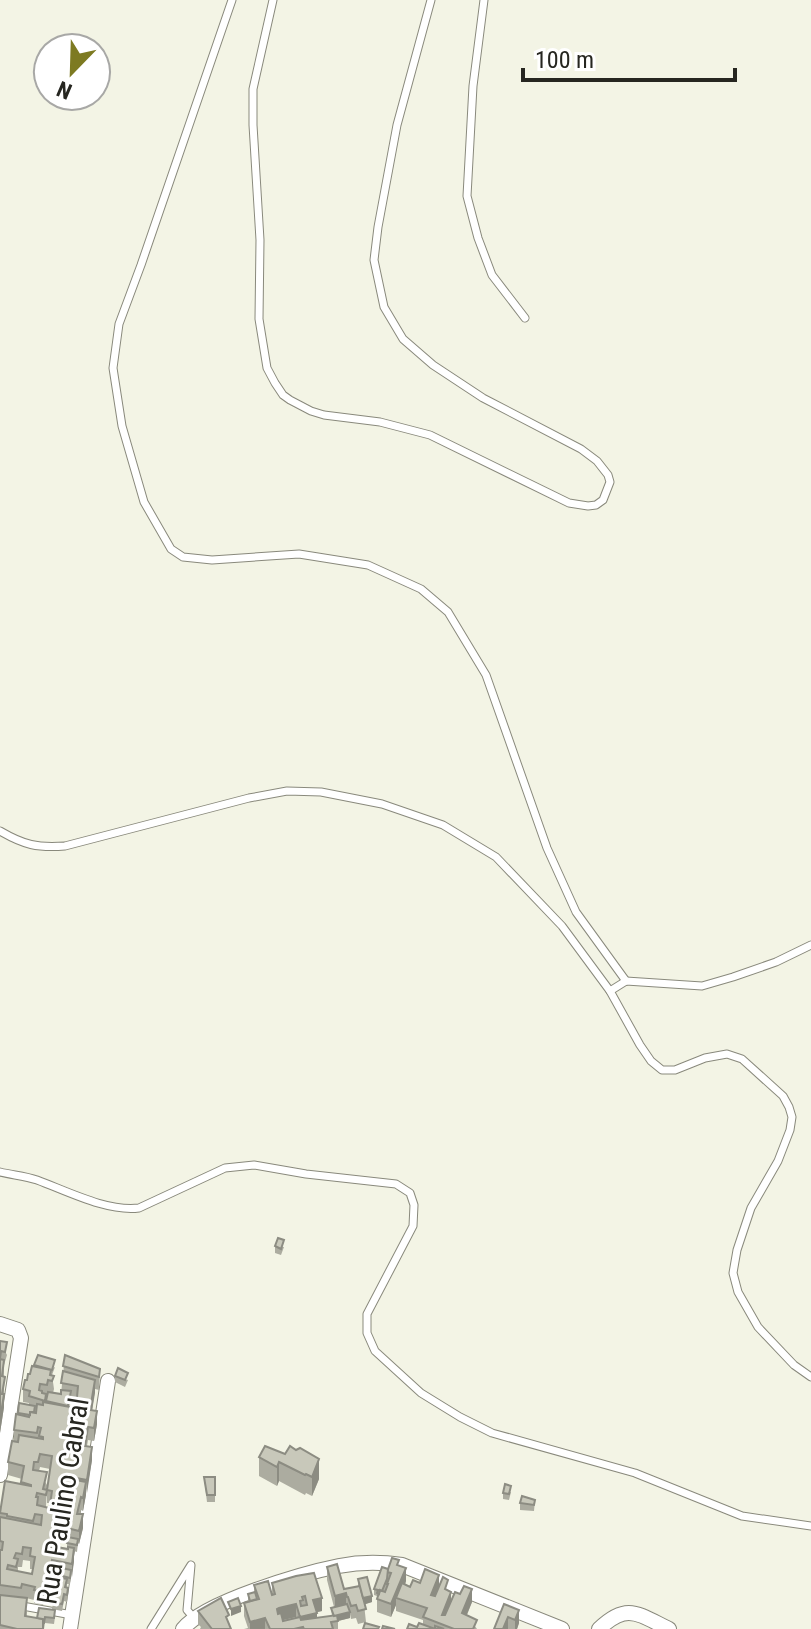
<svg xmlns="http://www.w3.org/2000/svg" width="811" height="1629" font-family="'Roboto Condensed',sans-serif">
  <rect width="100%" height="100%" fill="#f3f4e5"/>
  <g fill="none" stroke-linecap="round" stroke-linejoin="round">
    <!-- lane casing -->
    <g stroke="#89897c" stroke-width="9">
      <g id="lane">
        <polyline points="232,0 141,265 119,324 113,368 122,426 144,502 171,549 183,557 212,560 299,554 368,565 421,589 448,612 486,675 547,848 576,912 626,981"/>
        <polyline points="273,0 253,89 253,125 260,240 259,319 267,368 275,383 283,395 290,400 311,411 324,415 380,422 430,435 569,503 588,506 596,505 603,500 610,482 608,475 597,461 581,449 483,398 433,365 403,339 384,307 374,260 378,227 397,125 431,0"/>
        <polyline points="484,0 473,86 467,196 478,238 492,275 525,318"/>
        <path d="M0,831c24,14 37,17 65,15l184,-48 38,-7 34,1 61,12 61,21 53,32 66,69 48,65 30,54 11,16 11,9h13l30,-12 22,-4 15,5 41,37 6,11 3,10 -2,13 -12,31 -27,47 -14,42 -4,23 5,19 20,35 36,38 17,12"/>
        <polyline points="610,991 626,981 702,986 733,977 776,962 811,945"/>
        <path d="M0,1172c12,3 25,4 37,8 30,11 70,32 102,28l86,-40 29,-3 52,9 90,10 14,9 4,12 -1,21 -46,88v19l8,18 46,42 39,24 32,16 143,40 107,43 69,10"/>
        <polyline points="0,1602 72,1615"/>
        <polyline points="151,1629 191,1565 187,1610 194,1618"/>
      </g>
    </g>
    <!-- street casing -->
    <g stroke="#89897c" stroke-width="16">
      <g id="street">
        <polyline points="0,1324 18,1330 21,1338 0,1475"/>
        <polyline points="70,1629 108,1381"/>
        <path d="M183,1629c21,-27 121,-56 156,-63 21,-4 42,-4 63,-1l160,64"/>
        <path d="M599,1629c28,-27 39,-15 70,0"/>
      </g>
    </g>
    <!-- lane -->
    <use href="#lane" stroke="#fff" stroke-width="7"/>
    <!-- street -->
    <use href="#street" stroke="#fff" stroke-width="14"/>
  </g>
  <!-- wall -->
  <g fill="#acaca0" fill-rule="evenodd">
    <polygon points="275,1246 284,1247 281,1255 275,1253"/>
    <polygon points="0,1341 7,1355 4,1365 4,1407 0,1433"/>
    <path d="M65,1355l35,14 -1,21 -4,-1 -3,22 5,13 -3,17 -6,-1 -1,6 5,14 -9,51 -2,-1 -1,4 3,14 -4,16 -1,-1 -1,9 -3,-1v10l-4,23h-3l1,10 -1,8 -3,-1 -2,10 -10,-2 2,-13 -9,-2 -2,11 -9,-2v-3l-12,-3 5,14v5l10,2 2,-10 16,9 -1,7 -9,-1 -1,6h-44v-118l21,-27 1,-5 -14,-4v-13l6,-20v-12l4,-17 11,-8v-2l-6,-1v-13l4,-9 28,-13 -3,8 2,14 -1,4 8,1zM71,1398l6,1 -1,9 -7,-1zM40,1467l10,2 -3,21v13h3v5l-4,-1 1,-22 -8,-14zM59,1539l8,2v8l-9,-2zM23,1560l7,1v8h3l-1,5 -14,-3v-4h4z"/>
    <polygon points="115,1376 128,1380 125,1387 115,1382"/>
    <polygon points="265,1446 319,1479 312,1496 306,1493 305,1495 279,1481 277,1486 259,1476 259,1457"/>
    <polygon points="204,1477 215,1477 215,1502 207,1502"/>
    <polygon points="511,1492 509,1500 503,1499 503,1493"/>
    <polygon points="535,1500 534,1511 520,1510 520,1503"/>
    <polygon points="399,1565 406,1581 405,1585 410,1587 420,1583 439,1587 448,1590 451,1600 472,1602 467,1615 477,1629 407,1629 417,1627 423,1624 423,1620 396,1611 396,1605 391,1617 377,1612 377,1596 374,1595 374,1589 388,1569"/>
    <path d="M327,1567l17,22 14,-2v-8l14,23 -8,2 2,18 -8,2 -2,-6 -5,1 -1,-5v4l-12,3v8h-94l4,-1 -4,-12v-13l4,-1v-8l6,-2v-7l18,10v-12l24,-7 26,35 -5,1v6l15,-2 -1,-8 3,-1 -7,-27zM296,1617v1l-13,3v-1z"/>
    <polygon points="504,1604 519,1623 517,1629 494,1629"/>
    <polygon points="198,1611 229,1623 231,1629 200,1629 201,1627 198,1624"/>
  </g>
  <!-- shaded-wall -->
  <g fill="#8c8c82">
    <polygon points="5,1377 2,1406 4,1394 4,1407 0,1433 0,1420"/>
    <polygon points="95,1380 95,1393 90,1423 90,1410"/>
    <polygon points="97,1411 97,1424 94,1441 94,1428"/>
    <polygon points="92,1447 92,1460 87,1493 87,1480"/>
    <polygon points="319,1459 319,1479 312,1496 312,1477"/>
    <polygon points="279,1462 279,1481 277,1486 277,1467"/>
    <polygon points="86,1482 86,1495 83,1511 83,1498"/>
    <polygon points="83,1514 83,1528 79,1544 79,1531"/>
    <polygon points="59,1526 59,1539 56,1554 56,1541"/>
    <polygon points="74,1548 74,1561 72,1577 72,1564"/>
    <polygon points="406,1568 406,1581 399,1599 396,1598 396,1605 391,1617 391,1604"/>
    <polygon points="439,1575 439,1588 431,1608 431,1595"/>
    <polygon points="45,1581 45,1594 43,1605 43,1592"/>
    <polygon points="472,1589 472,1602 462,1626 462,1613"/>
    <polygon points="451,1592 451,1605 442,1625 442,1615"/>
    <polygon points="346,1593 346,1606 335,1609 335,1596"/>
    <polygon points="372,1596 372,1602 363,1605 363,1598"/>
    <polygon points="322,1598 322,1611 313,1613 313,1600"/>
    <polygon points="296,1604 296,1617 279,1621 277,1609 279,1608"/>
    <polygon points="241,1606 241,1612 231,1616 231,1609"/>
    <polygon points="519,1610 519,1623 517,1629 515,1629 515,1620"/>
    <polygon points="350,1612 350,1618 338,1621 334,1616"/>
    <polygon points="317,1613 317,1626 304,1629 294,1629 300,1617"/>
    <polygon points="508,1617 508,1629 503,1629"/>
    <polygon points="265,1618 265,1629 250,1629 250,1622"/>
  </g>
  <!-- building -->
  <g fill="#c8c8ba" stroke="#8c8c82" stroke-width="2" fill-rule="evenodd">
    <polygon points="278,1238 284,1240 281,1249 275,1246"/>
    <polygon points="0,1341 7,1342 5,1352 1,1351 0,1358"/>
    <polygon points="38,1355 55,1360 52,1370 34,1365"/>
    <polygon points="65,1355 100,1369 99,1377 63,1366"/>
    <polygon points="0,1359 4,1360 2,1376 5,1377 2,1394 4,1394 0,1420"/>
    <polygon points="32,1366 51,1370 50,1375 54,1376 52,1381 48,1380 47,1385 40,1384 39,1390 42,1391 42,1393 46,1394 45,1401 29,1396 30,1391 23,1389 25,1380 27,1380 28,1374 30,1374"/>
    <polygon points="118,1368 128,1373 125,1380 115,1376"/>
    <path d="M63,1371l32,9 -5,30 7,1 -3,17 -6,-1 -3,19 7,1 -5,33 -22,-4v2l21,4 -3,16 -2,-1 -4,17h6l-4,17 -20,-5 -3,15h-2v3l-7,-2 -1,8 4,1 1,-5 17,3v-2l6,1 -2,16 -20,-4 -2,17 6,2 -1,5 -10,-3 -2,11 -9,-2 1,-3 -13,-3 -1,4 -21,-3v-35h2l1,-8 -3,-1v-24l41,8 1,-10 -7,-1 -2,7 -26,-5v-2l-7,-1 5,-32 26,5v-1l-10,-3 3,-16 -16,-4 4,-21 6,1 1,-7 24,4v-2l-4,-1 2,-8 -3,-1 -1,6 -23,-3 2,-16 13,3 1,-5 6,1 1,-9 6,1v-3l33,6 2,-22 -17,-3zM40,1454l12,2 -5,34 5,1 -2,14 12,3 -1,2 8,2 -2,8h-4l2,-8 -28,-7 1,-8h-2l1,-4 9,2 1,-5 -4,-1 4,-17 -14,-2 1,-8h4zM23,1547l8,1 -1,8 5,1 -3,17 -25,-5 1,-4 8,2 2,-8 -4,-1 2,-5 6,1z"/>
    <polygon points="61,1390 71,1391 68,1406 46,1401 48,1392 61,1394"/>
    <polygon points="19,1403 35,1406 34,1412 30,1412 30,1415 18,1413"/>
    <polygon points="265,1446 285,1454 290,1446 296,1450 300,1448 319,1459 312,1477 306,1474 305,1475 279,1462 277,1467 259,1457"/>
    <polygon points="204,1477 215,1477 215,1495 207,1495"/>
    <polygon points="505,1484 511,1486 509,1494 503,1493"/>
    <polygon points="522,1496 535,1500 534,1505 520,1503"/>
    <polygon points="68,1537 78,1539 77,1545 67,1543"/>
    <polygon points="392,1558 399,1560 397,1565 406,1568 391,1604 377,1599 380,1590 385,1592 388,1584 387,1584 391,1573 387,1572"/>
    <polygon points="337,1564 344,1589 360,1586 366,1609 358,1611 356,1605 351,1606 348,1597 347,1597 346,1593 335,1596 327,1567"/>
    <polygon points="57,1567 71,1570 70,1578 55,1574"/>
    <polygon points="382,1567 388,1569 387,1579 382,1591 380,1590 379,1594 377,1593 378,1590 374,1589"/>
    <polygon points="425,1569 439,1575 431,1595 435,1596 443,1577 448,1580 445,1589 451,1592 442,1615 445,1615 455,1592 460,1594 464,1586 472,1589 462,1613 477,1620 473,1629 454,1629 423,1617 427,1608 396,1598 402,1583 410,1587 413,1580 420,1583"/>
    <path d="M314,1573l8,25 -9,2 4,13 -17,4 -4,-13 -17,4 -2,1 1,5 3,-1 2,8 17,-4 1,3 36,-5 1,6 -7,1 2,7h-29l-1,-2 -9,2h-24l-5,-11 -15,4 -6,-19 15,-4 -5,-14 14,-4 4,14 3,-1 -3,-11 24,-7zM305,1596l2,9 -6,1 -1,-5 3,-1 -1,-3z"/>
    <polygon points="52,1576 67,1579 65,1587 68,1588 67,1595 64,1594 62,1604 52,1602 56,1585 58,1586 58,1583 56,1583 56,1579 52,1578"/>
    <polygon points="367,1577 372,1596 363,1598 358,1579"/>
    <polygon points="255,1592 257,1599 250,1601 248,1594"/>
    <polygon points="0,1595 27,1598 25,1616 43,1619 43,1629 17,1629 0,1625"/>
    <polygon points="221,1598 229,1615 226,1617 231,1629 212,1629 198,1611"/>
    <polygon points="238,1598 241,1606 231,1609 228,1602"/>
    <polygon points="347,1604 350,1612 334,1616 331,1608"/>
    <polygon points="504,1604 519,1610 515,1620 508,1617 503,1629 494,1629"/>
    <polygon points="39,1608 55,1610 54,1618 45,1617 44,1623 43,1623 43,1619 37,1618"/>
    <polygon points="365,1623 379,1627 378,1629 363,1629"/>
    <polygon points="419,1623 435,1629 435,1626 444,1629 416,1629"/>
    <polygon points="409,1624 417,1627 416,1629 407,1629"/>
    <polygon points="383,1626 395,1629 382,1629"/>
  </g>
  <g text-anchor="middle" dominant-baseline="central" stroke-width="6" stroke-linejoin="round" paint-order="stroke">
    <!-- street labels -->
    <g font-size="28" fill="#262620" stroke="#fff">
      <text transform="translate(63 1501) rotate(-81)">Rua Paulino Cabral</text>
    </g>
  </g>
  <!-- north arrow -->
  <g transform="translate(72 72) rotate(203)"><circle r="38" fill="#ffffff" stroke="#a8a8a6" stroke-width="2"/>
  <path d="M0-6L14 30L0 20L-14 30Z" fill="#7d7a21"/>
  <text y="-12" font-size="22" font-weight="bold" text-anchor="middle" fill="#262620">N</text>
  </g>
  <!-- scale -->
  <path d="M523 68v12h212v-12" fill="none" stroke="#262620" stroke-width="4"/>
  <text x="535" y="68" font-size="24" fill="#262620" stroke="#ffffff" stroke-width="6" paint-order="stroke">100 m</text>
</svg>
